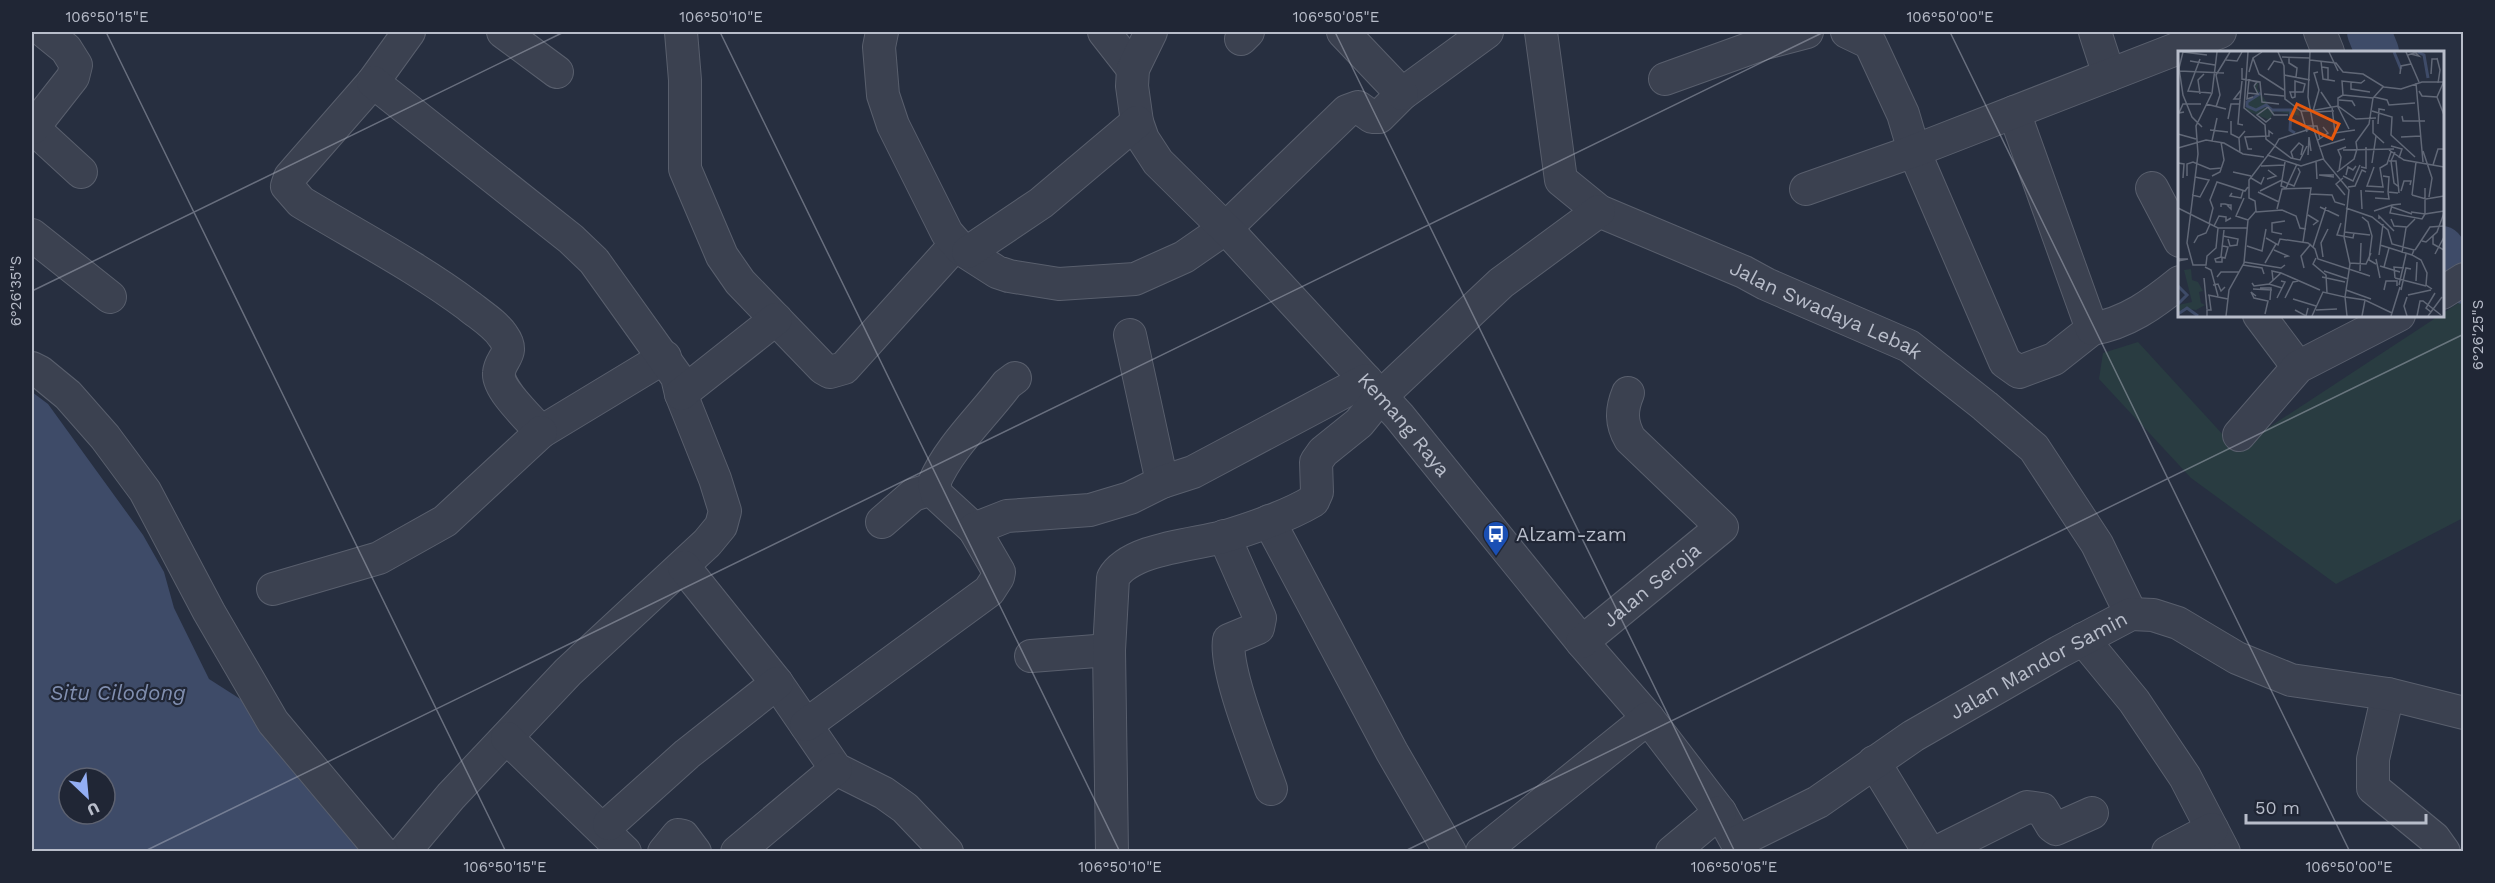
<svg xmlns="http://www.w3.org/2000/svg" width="2495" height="883" font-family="'Work Sans',sans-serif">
  <rect width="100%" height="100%" fill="#272f40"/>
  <!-- green -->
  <polygon fill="#293c41" points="2463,300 2463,518 2336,584 2191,478 2099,379 2103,353 2138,342 2236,449"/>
  <!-- water -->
  <path fill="#3e4b68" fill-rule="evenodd" d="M32,392l16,12 95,131 21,37 10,36 35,71 36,23 98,123 17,26h-328zM69,778h36v36h-36z"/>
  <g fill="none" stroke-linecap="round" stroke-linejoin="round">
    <!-- river -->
    <g stroke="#3e4b68" stroke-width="44">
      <polyline points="2369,32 2377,52"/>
      <polyline points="2442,248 2464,282"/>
    </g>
    <!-- minor casing -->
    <g stroke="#595f6d" stroke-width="34">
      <g id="minor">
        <path d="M409,32l-36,50 -83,95 -3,9 14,16c56,34 116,65 168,104 11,9 26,18 34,30 13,18 -3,22 -4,37 -2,16 32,47 42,59l124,-75"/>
        <polyline points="503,32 557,72"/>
        <polyline points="681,32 685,80 685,169 722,256 740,282 823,368 830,372 844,368 956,244"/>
        <polyline points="882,32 879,47 883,95 893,125 947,233 961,249 997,272 1009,276 1059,284 1135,279 1184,257 1226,228 1347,111 1358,107 1372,117 1379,117 1402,94 1487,32"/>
        <polyline points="1104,32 1133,69"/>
        <path id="s1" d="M1151,32l-18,37 -1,17 5,36 6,17 15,23 75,74 166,180 183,226 66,76 72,94 22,40"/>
        <polyline points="1343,32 1402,94"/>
        <path id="s2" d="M1541,32l20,148 38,31 145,61 22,12 143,62 76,60 49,42 63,96 34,70"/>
        <polyline points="1847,32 1870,43 1903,114 1914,151 2005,362 2019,372 2054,359 2092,329"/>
        <polyline points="2095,32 2109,75"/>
        <polyline points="2320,32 2328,52"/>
        <polyline points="1241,39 1248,32"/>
        <polyline points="1665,79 1765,43 1807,32"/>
        <polyline points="373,82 571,239 594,261 677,377 681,394 715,479 725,511 721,526 707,543 568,672 451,796 404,852"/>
        <path d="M2014,112l78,217c35,-6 61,-25 88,-47"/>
        <polyline points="32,127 81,172"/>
        <polyline points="33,128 73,77 76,65 66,49 45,32"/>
        <polyline points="2152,188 2180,241"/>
        <polyline points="1806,189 1914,151 2220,32"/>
        <polyline points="32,235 110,297"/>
        <polyline points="968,252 1041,203 1137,122"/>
        <polyline points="2442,293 2464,279"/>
        <polyline points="2259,315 2298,367"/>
        <polyline points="1130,335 1162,482"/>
        <polyline points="32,368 40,372 68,395 105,437 145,491 209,612 273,722 382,852"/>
        <polyline points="681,394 776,319"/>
        <polyline points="2239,435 2298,367 2399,315"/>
        <polyline points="1269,521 1392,752 1450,852"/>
        <polyline points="882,522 913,495 935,488"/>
        <path d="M974,529l-37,-34 -3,-12c15,-36 50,-68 73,-99l8,-6"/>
        <path d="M1224,536l36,82 -2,10 -29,12c-5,30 31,117 42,149"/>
        <polyline points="684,567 777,683 836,769 884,793 905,808 947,852"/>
        <polyline points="273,589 379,558 445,521 541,432"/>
        <polyline points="2083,639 2134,701 2185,777 2224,852"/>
        <path id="s3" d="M1582,642l140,-115 -92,-88c-9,-16 -9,-29 -2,-46"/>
        <polyline points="1031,656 1109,650"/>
        <polyline points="2388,694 2373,759 2373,788 2434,838 2444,852"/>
        <polyline points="806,725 989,591 998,577 999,572 974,529 1007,516 1090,510 1130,498 1162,482 1193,472 1366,380"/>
        <polyline points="507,738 625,852"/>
        <polyline points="1874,762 1929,852"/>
        <polyline points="609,824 687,754 777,683"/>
        <path id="s4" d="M1737,842l81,-40 95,-66 146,-84 72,-38 22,1 25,8 59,35 54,22 97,14 76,19"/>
        <polyline points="664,852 678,835 683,836 695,852"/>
        <polyline points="737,852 836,769"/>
        <path d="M1112,852l-3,-202 4,-72c16,-29 79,-33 110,-41 30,-9 63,-20 90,-36l4,-9 -1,-30 7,-10 36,-29 22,-27 120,-113 98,-72"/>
        <polyline points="1482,852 1648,718"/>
        <polyline points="1672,852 1720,812"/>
        <polyline points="1937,852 2027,807 2042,809 2052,826 2056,829 2092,813"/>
        <polyline points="2168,852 2212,829"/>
      </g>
    </g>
    <!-- minor -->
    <use href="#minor" stroke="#3b4150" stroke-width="32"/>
  </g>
  <!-- ticks -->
  <path fill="none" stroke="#b8bdca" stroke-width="1.5" stroke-opacity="0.45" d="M106,32l400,820M720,32l400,820M1335,32l400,820M1950,32l400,820M32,291l532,-259M143,852l1681,-820M1403,852l1061,-518"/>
  <!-- icons -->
  <defs>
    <g id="bus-pin" transform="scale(1.35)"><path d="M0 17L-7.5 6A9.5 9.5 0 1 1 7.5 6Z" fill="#1a4fb4" stroke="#202635"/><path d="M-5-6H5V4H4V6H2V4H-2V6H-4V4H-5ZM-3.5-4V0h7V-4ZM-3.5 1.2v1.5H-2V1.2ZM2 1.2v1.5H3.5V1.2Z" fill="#fff"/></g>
  </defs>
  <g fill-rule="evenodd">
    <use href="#bus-pin" x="1496" y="534"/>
  </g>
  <g text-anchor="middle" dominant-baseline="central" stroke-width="4.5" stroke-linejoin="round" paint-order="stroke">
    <!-- street labels -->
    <g font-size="20" fill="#b8bdca" stroke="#202635">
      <text stroke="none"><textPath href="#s2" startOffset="446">Jalan Swadaya Lebak</textPath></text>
      <text stroke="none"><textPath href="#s1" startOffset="500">Kemang Raya</textPath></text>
      <text stroke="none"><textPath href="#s3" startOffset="90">Jalan Seroja</textPath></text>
      <text stroke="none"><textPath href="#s4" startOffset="350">Jalan Mandor Samin</textPath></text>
    </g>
    <!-- poi labels -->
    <g font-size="20" fill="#b8bdca" stroke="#202635" text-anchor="start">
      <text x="1516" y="534">Alzam-zam</text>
    </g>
    <!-- water labels -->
    <g font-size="21" font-style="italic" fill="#818fb0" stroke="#202635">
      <text x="118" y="692">Situ Cilodong</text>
    </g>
  </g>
  <!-- overview -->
  <g transform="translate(2178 51)">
    <rect width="266" height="266" fill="#272f40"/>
    <path d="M81,30l-2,7 15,22h26l2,6 -25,-5 -6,9 -23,-10 1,-10 13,-5 -6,-8zM13,218l1,11 6,2 5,9 -4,1 2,11 4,2 -9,5 -12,-2 -6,5v-8l14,-3 -8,-32z" fill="#293c41"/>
    <path fill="none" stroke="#3e4b68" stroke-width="3" d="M216,1l7,17M240,1l6,3 4,23M83,42l-14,9v4l9,4 10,-5 6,5h19l-1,20 5,3M0,235l9,9 -9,9M0,263l9,-6 11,8"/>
    <path fill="none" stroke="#616877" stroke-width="1.5" d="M5,1l-4,16 4,27 9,22 10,10M5,1l24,3M39,1l-5,41 -16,33 2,28 -11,89 6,22h13l1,-9 9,-8 2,-20M100,1l6,14 1,33 16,12h9M132,1l-2,45 6,33 10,30 25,30 -5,47 6,27 -5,33M151,1l9,19M228,1l13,30M230,4l6,-2h2l3,3 -8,-2M104,6l28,1M75,7l6,16 25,16M111,7v5l8,5 -1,9M259,7l3,12 -2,13M22,8l-12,32 23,2M48,9l11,1 5,-9M132,9l26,3 7,9 20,2 21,13 17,2 21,-7h21M12,10l25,4M143,10l2,18 12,2M144,16l6,1v12M64,17v11l18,3 2,20 17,2M90,19l6,-9 9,2M1,20l45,2M71,21l4,-14 9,-6M222,23l1,-8 10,-2M253,23l1,-15h5M106,24l26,5M266,30l-7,16 7,18M173,31v7l19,3M238,32l7,79M63,39l-7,9h6l2,-18M241,40l3,5 15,1M143,41l10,15M70,42l10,1 -4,-8M22,43l-2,-14 6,-6M86,43l20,2M165,44l-5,3v9l11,22M165,44l-1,-14 19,2 4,-3M165,44l30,3M75,46l-6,2 2,-19 8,2 -3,4M196,46l13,3 2,5 26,-2M114,47l-2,-6h13l2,-8 -10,-3v16l-3,1M62,49l-2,24 5,1M161,49l13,1 3,5M28,53l20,5M38,56l4,-12 -4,-20 14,-23M90,56l-11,8 9,7 5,-4M90,56l6,8h14M154,56l3,26 20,-3M123,60l6,21M132,60l28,-5 18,13 20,-1M135,60l6,-21 -5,-17 4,-1M194,60l20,6 -1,18 24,22M6,61l-5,1 4,-9h18M137,61l19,-1M224,65l1,5h22M50,68l3,-15h8M195,69v13l11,10M53,70v13l8,4M200,73l1,-15 6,1M128,75h11l3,13M32,79l18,2M0,83l18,5M223,86l20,-1M140,89l10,-7 -5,-6M34,90l5,-23M129,95l-7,14 -9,-2 -16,-12 4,-7 34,-11M213,95l11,3 -3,9M141,96l26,-8M0,97l28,-8 18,3 19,11 21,3M74,98h-4l-3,-12 24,-1v-5l4,3M179,98l-1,-7 13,-18 4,-26 10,-11M165,99l51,-1M211,99l15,10 40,7M245,100l9,27 -3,19M217,101l-4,9 3,22 5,4M62,102l-1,-15 6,-7M89,104l34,11 22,-7M130,104l1,-18 2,14M115,107l-2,-6 8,-9 4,3 -2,9M138,110l1,18M211,110h7l3,32M0,112l6,1 -1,14M194,112l4,-27M255,114l5,-16h6M83,115l24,-1M183,116l5,1v-21M196,116l-7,19 16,1 -3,-19 7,-4 4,-12M161,120l2,-14 -3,-7 8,-3M55,121l18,4M159,121l17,-13 3,-10M156,124h-15l15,2M168,124l2,-8 5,3 3,-4M9,125v-12l6,-2 17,7 12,-1M34,125l8,-4 4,-12 -3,-18M165,125l10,5 7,-16M205,125l6,1 -1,15 10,1M73,127l10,6 3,-7M165,127l-7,6 9,11M89,128l9,-3 -8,-6M104,130l-1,5 5,2 11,-24M104,130l12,5 6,-14 -2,-4M170,136l7,-1 7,-16 4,2M183,139l1,19M82,140l22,-11 3,-18M187,140l19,1M223,140l3,-10h7l-1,4M80,141l21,10M54,142l-2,3 11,2 2,-7M132,143l22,1 3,7 10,3M14,144l8,2 9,-17 -14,-3M234,144l4,-33M234,144l14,4 18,-3M66,147l-8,18 12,4M197,147l14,1 -1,-7M223,153l-9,1 -2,8 32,6 3,-5 19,-3M43,156v-3h4l4,1h2v4l-4,-4M142,156l19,9M214,156l20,7M0,157l40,20h29M168,157l26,9 16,13 4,14 22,6 -2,5 9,5 6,13 -1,12 6,4M99,158l5,-20 29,-1 -8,54M196,160l18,-6M78,161l26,-2 14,6 4,12 6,1M233,161l14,2v-26M130,164l10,6 -5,4M184,166l6,5 4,14 -3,24 7,4M201,168v-3l15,15M213,168l3,7 13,1M163,172l-4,12 16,3 1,-5M31,173l4,-16 -3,-8 7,-18 28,9 3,-4M36,175l5,-10 7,1v4l5,-3M166,181l26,3M104,183l-10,-2v-9l13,-2M45,185l15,3 -1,6 -7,1 -2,-7M255,185v8l11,6M88,187l12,7 2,-6 28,4 7,6 3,10 52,17M244,190l4,1 11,-10 7,-19M16,192l4,-7 8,-3 4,-9M202,194l32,10M69,195l15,5 4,-22M135,196l13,-40M96,199l14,6 -4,1M237,199l15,-23 14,-1M224,202l4,-25 9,-9M257,203l9,-17M201,204l4,-31M43,206l3,-27M44,206v5h-6l-1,-3 6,-2 4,1 3,-11 -5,-1M145,206l-2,-14 7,-14M138,207l-3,6 13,11 1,18M0,208h10l-10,2M198,208l4,19M66,211l37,6 4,-3M87,212l11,-19M172,212l16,1 5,-11M65,214l19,3 2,6M202,215l20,6M27,216l6,3 7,26M206,216l5,-19M126,217l-3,-12 10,-12M146,220l24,8M182,220l1,-28M39,226l4,-5h18M144,226l23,5M26,227l3,31M217,227l31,8M217,227l-1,-11 10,1M95,229l-1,-9 9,2M238,230l1,-19M74,232l2,3 15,-2 13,4M91,233l12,-11 39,17M35,234l5,-1 3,7 4,-4M221,234l7,-31M82,237h11l-1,12M75,238l19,1M168,239l25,9M206,239l2,-9h11v5M223,239l5,-22 5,1M30,244l20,4M230,244l23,-5M78,245l-5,-4 3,6 14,3 -3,13M167,246l20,3M99,247l8,-16 -4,-1M107,247l8,-16 5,-1M115,248l23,7M117,259l11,6 2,-8M138,259l21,-1M253,261l-5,-4 9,-15M29,265v-6h4l-2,-15M48,265l3,-26 15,-27 4,-43 8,-9 -1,-10 -6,-3v-18l26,-34 -9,-7 -1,-14 -21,-17 4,-56M134,265l11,-24 22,5 2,19M184,265l3,-16 27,13M213,265l9,-29M229,265l-3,-10 3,-9M239,265l3,-15h3l18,14M250,265l14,-19"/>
    <path fill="#e8590c" fill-opacity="0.15" stroke="#e8590c" stroke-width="3" d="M119,53l42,20 -7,15 -42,-20z"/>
    <rect width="266" height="266" fill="none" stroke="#b8bdca" stroke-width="3"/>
  </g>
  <!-- border -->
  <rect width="2495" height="883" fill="none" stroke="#202635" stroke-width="66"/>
  <!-- north arrow -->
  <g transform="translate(87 796) rotate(154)"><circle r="28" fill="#202635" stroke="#5d6271" stroke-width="1.5"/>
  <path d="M0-4.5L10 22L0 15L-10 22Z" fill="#93aef4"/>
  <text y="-9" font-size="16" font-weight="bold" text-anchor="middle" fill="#b8bdca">U</text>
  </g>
  <!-- scale -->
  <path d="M2246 814v9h180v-9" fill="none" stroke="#b8bdca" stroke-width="3"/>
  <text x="2255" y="814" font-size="18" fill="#b8bdca" stroke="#202635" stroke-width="4.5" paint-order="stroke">50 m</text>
  <rect x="33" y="33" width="2429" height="817" fill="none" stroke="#b8bdca" stroke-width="2"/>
  <g font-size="15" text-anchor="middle" fill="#b8bdca">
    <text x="107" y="22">106°50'15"E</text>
    <text x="721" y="22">106°50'10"E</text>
    <text x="1336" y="22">106°50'05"E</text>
    <text x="1950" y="22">106°50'00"E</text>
    <text transform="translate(16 291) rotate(-90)" y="5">6°26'35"S</text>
    <text transform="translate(2478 335) rotate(-90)" y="5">6°26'25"S</text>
    <text x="505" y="872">106°50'15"E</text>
    <text x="1120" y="872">106°50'10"E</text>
    <text x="1734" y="872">106°50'05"E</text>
    <text x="2349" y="872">106°50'00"E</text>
  </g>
</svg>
